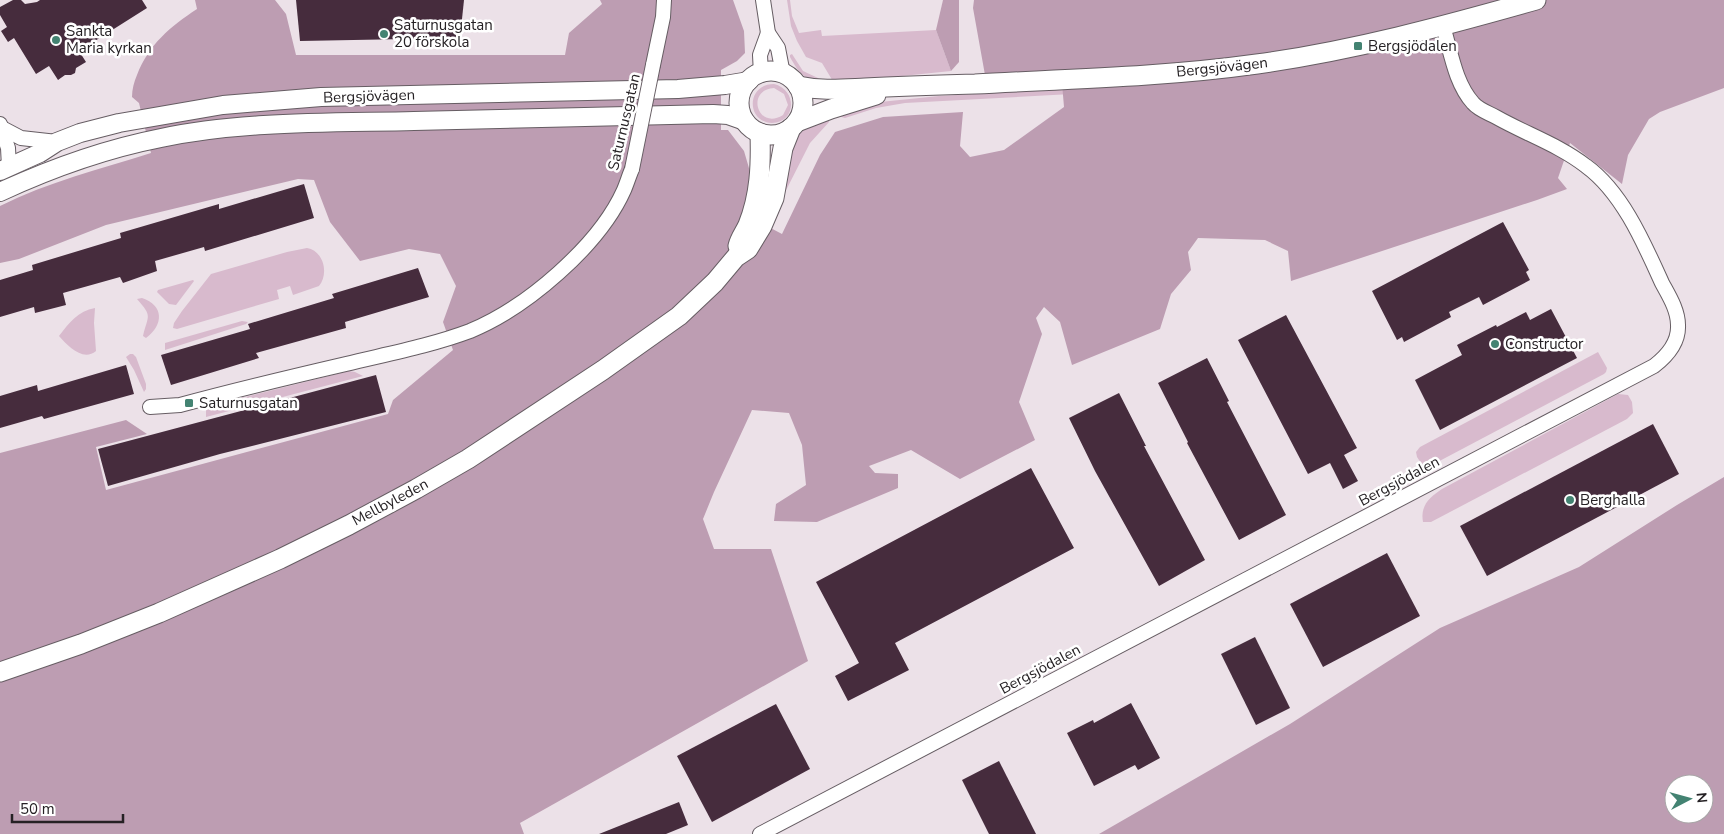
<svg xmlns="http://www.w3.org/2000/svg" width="1724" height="834" font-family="'Nunito Sans',sans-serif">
  <rect width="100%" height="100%" fill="#ece1e8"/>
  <!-- green -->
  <g fill="#d8bacd" fill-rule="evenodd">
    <polygon points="787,0 790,0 792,16 799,33 821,30 822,36 936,30 951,71 834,83 822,63 806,57 797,41 791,26"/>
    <polygon points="454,38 455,44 420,45 419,39"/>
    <path d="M792,54l11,17 15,7 4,4c-19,-3 -23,-9 -32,-25v-2z"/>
    <path d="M774,84c24,6 22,39 -2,39 -26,-1 -26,-39 2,-39zM774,88l10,6 4,11 -5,10c-25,16 -38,-25 -9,-27z"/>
    <polygon points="1083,88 1109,92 905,103 876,108 845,118 838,116 880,102 939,96"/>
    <polygon points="829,116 829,122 810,143 775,212 796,137 811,124"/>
    <path d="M307,248c17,3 22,26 12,38l-26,9 -3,-9 -13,4 2,9 -102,30 -4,-1 1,-5 8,-12 29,-37 76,-22z"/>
    <polygon points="193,280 194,281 176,305 169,304 157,292 158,290"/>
    <path d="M142,298c22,7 22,27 4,40l-3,-2c5,-21 10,-19 -6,-37z"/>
    <path d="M95,308l-1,15 2,28c-13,11 -28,-5 -37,-15 10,-13 19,-25 36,-28z"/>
    <polygon points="242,321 248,322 246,324 165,350 165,343"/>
    <polygon points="1598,352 1607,368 1606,372 1604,374 1430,466 1423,466 1417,457 1416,452 1420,447"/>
    <polygon points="130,354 133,354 136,357 146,384 146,389 144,392 134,370 126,357"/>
    <path d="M349,371l6,1 8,4 -157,41v-8c7,-5 25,-6 35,-9v-2z"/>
    <path d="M1618,394l10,1 4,7 1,11 -6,6 -196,103h-8c-3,-17 7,-25 19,-33z"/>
  </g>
  <!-- forest -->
  <g fill="#bd9db2" fill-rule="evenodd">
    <path d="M195,0h80l11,14 10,41h269l4,-22 33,-29 -2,-4h133l11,31 1,22 -8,8 -16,9v60h7l16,21 7,24 -3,41 34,18 38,-79 15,-23 48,-15 80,-5 -3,34 10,11 34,-7 60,-43 -3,-36 -76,4 -12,-67 1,-8h750v88l-64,24 -11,7 -21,36 -6,29 -52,-41 -12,35 9,11 -30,11 -246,81 -3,-30 -23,-11 -67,-2 -10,14 3,18 -20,24 -11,35 -88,36 -12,-43 -16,-15 -8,11 6,16 -23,68 16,38 -75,39 -49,-29 -42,16 6,7 23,1v14l-81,34 -43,-1 2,-17 30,-19 -4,-40 -13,-32 -37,-3 -38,82 -11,27 11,30h57l37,112 -288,162 4,11h-524v-381l126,-33 21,14 -51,13 10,43 282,-76 5,-14 60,-50 -10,-28 13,-36 -16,-32 -31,-5 -49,12 -30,-39 -16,-42 -16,-1 -192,46 -87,34 -19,4v-57c48,-24 100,-37 151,-53l-12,-50 -7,-6c0,-8 2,-15 5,-22 12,-31 33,-48 60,-66z"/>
    <polygon points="943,0 959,0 959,62 951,71 936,30"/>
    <path d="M1724,477v357h-625l191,-110 150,-96 139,-61 98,-62zM1674,784h30v30h-30z"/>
  </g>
  <!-- building -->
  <g fill="#462c3d">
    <polygon points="13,0 21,0 25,4 37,2 40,0 142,0 147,8 79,51 86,62 76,68 75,73 71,75 65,75 58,80 49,66 36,74 14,38 8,42 1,31 7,27 0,15 0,7"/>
    <polygon points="296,0 464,0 460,38 300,41"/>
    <polygon points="304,184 314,218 205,251 204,247 155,261 157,271 123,283 120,277 63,293 66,305 35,313 34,307 0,317 0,280 33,270 32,265 121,238 120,233 219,204 219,209"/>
    <polygon points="1503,222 1529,270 1526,272 1530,280 1483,305 1479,297 1449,312 1451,317 1404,342 1402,337 1397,340 1372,291"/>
    <polygon points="418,268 429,297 345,322 346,328 256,353 259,358 171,385 161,355 250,329 248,324 334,298 332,294"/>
    <polygon points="1551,309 1577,358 1440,430 1415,380 1462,355 1457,345 1496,325 1497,327 1526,312 1530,320"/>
    <polygon points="1286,315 1357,448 1344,455 1358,481 1343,489 1330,463 1308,474 1238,340"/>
    <polygon points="1207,358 1229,401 1227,402 1286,515 1239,540 1187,443 1188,442 1158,383"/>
    <polygon points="126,365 134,394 44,419 42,416 0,428 0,396 37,385 38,391"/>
    <polygon points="376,375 386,412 220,454 108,486 98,449"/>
    <polygon points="1119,393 1146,446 1144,446 1205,560 1159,586 1095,471 1069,418"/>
    <polygon points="1653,424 1679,474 1487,576 1460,526"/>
    <polygon points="1031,468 1074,548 895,643 909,670 848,701 835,676 859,663 816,582"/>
    <polygon points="1387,553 1420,616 1323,667 1290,604"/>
    <polygon points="1255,637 1290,708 1256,725 1221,654"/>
    <polygon points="1131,703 1160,758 1138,770 1135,765 1094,786 1067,733 1093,720 1094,723"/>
    <polygon points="776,704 810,769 712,822 677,756"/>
    <polygon points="999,761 1036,834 989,834 962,780"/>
    <polygon points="679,802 688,825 666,834 599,834"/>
  </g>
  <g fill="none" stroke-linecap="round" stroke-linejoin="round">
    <!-- minor casing -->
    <g stroke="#665d63" stroke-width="16">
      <g id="minor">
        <polyline points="763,0 768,33 778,48 783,74"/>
        <polyline points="653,65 663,17 664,0"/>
        <polyline points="761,74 760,55 768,33"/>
        <polyline points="0,124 8,148 9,167"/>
        <polyline points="2,128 21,138 57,142"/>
        <path d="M150,407l30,-2c55,-15 110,-28 166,-41 41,-10 84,-18 124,-33 56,-23 129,-85 154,-141 3,-7 5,-14 8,-21"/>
        <path d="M760,834l894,-468c13,-10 25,-23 24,-41 0,-15 -9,-29 -16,-42 -18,-40 -40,-91 -76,-117 -27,-21 -60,-32 -90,-49 -7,-4 -17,-7 -23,-14 -18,-20 -22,-51 -30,-77"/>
      </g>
    </g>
    <!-- tertiary casing -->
    <g stroke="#665d63" stroke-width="20">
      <g id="tertiary">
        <polyline points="0,171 40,153 57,142 80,133 119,123 223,105 321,97 678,89 725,85 749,81"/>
        <path d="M0,192c52,-24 105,-43 161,-54 80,-17 171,-15 253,-17 100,-3 199,-4 299,-7l15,1 17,6"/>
      </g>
    </g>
    <!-- secondary casing -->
    <g stroke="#665d63" stroke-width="21">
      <g id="secondary">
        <circle cx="771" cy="103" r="32"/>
        <path d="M798,86c23,5 44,3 67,2 37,-2 73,-3 110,-4 93,-5 189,-7 282,-20 95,-13 187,-38 279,-64"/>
        <polyline points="797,122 831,109 876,95"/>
        <path d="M738,246c2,-8 7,-14 10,-21 12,-30 13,-60 12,-92"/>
        <polyline points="0,672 81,644 159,613 280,559 349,525 416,489 468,459 603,370 679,316 715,282 736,257 748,249 762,226 774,198 783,148 791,128"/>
      </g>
    </g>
    <!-- minor -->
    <use href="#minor" stroke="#fff" stroke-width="14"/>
    <!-- tertiary -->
    <use href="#tertiary" stroke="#fff" stroke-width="18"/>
    <!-- secondary -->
    <use href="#secondary" stroke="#fff" stroke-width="19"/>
    <!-- minor-bridge casing -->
    <g stroke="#665d63" stroke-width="16" stroke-linecap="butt">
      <polyline id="minor-bridge" points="632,169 653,65"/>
    </g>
    <!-- minor-bridge -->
    <use href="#minor-bridge" stroke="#fff" stroke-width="14"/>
  </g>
  <!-- markers -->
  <g fill="#438372" stroke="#fff" stroke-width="2">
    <circle cx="384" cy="34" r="5"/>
    <circle cx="56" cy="40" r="5"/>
    <rect x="1353" y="41" width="10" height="10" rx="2.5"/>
    <circle cx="1495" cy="344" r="5"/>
    <rect x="184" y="398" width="10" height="10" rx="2.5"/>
    <circle cx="1570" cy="500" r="5"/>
  </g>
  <g text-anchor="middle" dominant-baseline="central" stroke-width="5" stroke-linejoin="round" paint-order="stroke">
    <!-- poi labels -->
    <g font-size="15" fill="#252124" stroke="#fff" text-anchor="start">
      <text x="394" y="25">Saturnusgatan<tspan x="394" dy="17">20 förskola</tspan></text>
      <text x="66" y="31">Sankta<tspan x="66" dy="17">Maria kyrkan</tspan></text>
      <text x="1368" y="46">Bergsjödalen</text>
      <text x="1505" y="344">Constructor</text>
      <text x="199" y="403">Saturnusgatan</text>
      <text x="1580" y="500">Berghalla</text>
    </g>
    <!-- street labels -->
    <g font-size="15" fill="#252124" stroke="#fff">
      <text transform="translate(1222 67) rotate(-6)">Bergsjövägen</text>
      <text transform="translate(369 96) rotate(-2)">Bergsjövägen</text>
      <text transform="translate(624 122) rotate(-77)">Saturnusgatan</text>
      <text transform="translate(1399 481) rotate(-28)">Bergsjödalen</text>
      <text transform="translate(390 502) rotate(-28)">Mellbyleden</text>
      <text transform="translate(1040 669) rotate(-28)">Bergsjödalen</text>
    </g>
  </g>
  <!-- north arrow -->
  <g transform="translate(1689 799) rotate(84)"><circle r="24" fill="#ffffff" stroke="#a8a6a7"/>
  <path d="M0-4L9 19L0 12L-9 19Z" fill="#438372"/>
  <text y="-8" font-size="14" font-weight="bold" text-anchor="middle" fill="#252124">N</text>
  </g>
  <!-- scale -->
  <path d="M12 814v8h111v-8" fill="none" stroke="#252124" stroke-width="2.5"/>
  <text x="20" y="814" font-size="15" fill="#252124" stroke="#ffffff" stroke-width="4" paint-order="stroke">50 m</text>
</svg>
